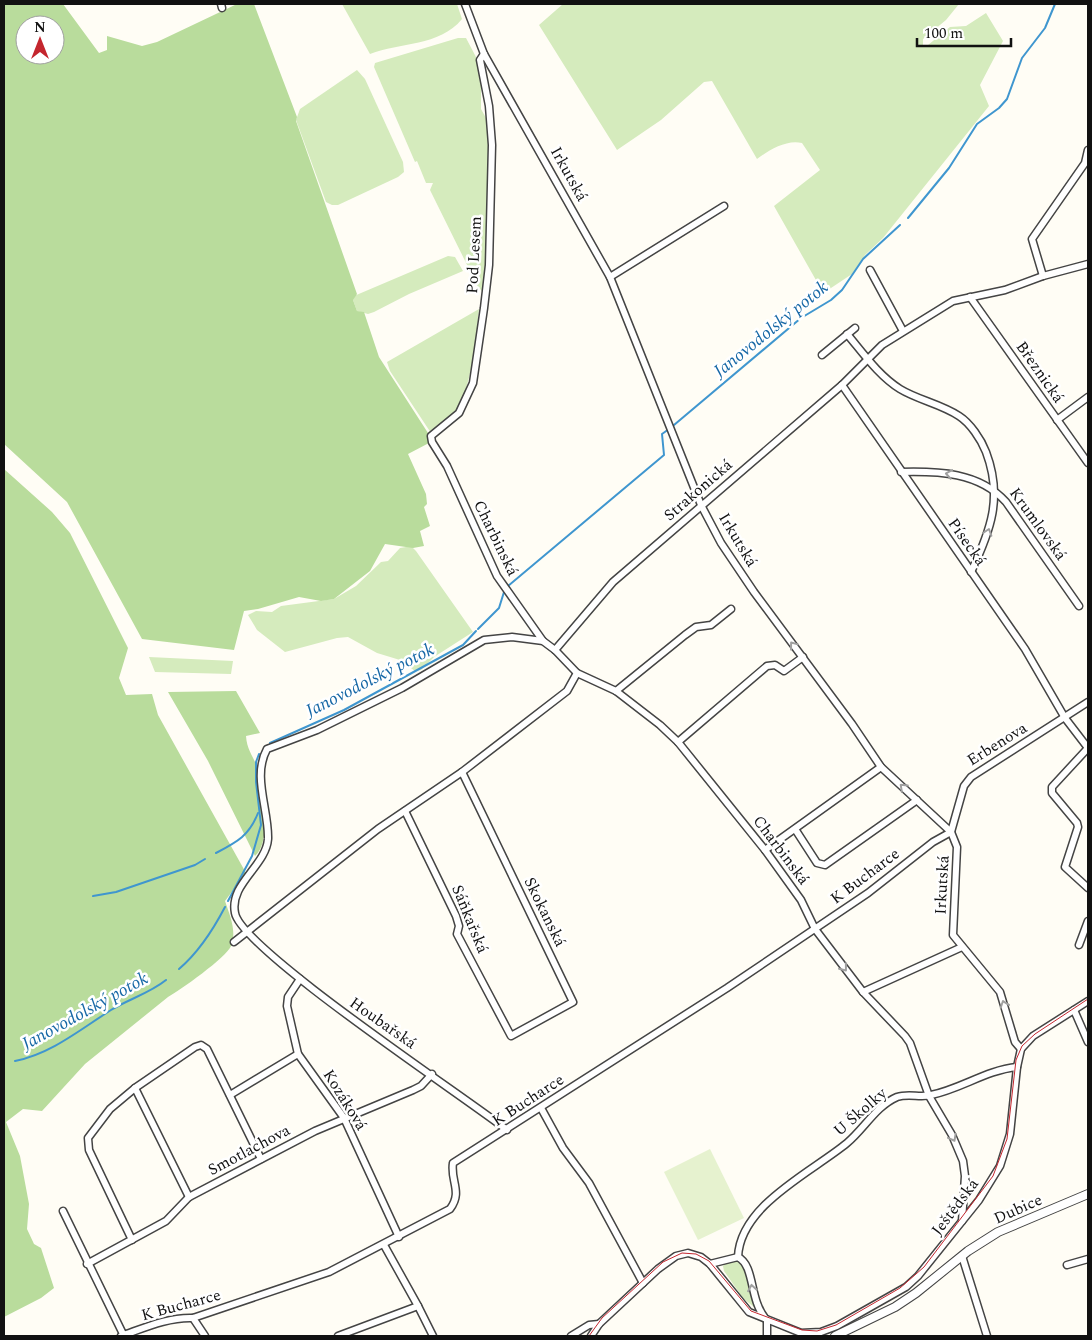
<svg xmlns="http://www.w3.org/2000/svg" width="1092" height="1340" font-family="Spectral,serif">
  <rect width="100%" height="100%" fill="#fffdf5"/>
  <!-- green -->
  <g fill="#d5ebbd">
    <path d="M342,4h115l5,15c-23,28 -62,23 -92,35z"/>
    <path d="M563,4h396l-13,16 -23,19v6h5l22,-18 16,-1 20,-13 17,28 -23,44 9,21 -106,132 -18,17 -13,19 -27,18 -4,-3 -47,-83 46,-36 -18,-27c-15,-4 -33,7 -45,16l-45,-78 -8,1 -43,38 -44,30 -78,-125z"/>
    <polygon points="458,38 466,38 476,57 481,82 481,109 486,118 491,158 487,215 489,262 483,292 478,287 430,190 433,183 426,183 417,161 415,162 374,67 375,63"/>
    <polygon points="357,70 365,79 403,162 404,172 398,177 338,205 332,205 326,202 296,120 300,109"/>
    <polygon points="448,256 455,257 463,271 409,294 374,312 368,314 357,311 353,300 354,296"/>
    <path d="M479,309c-3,28 -7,85 -27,106 -6,7 -14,12 -21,18l-41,-62 -3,-9z"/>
    <polygon points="406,547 412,547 416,551 473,632 434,657 421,670 415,671 400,660 377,653 348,637 337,638 285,652 257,630 248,615 256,611 272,612 281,606 334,599 356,586 381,562 388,561 400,548"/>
    <polygon points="149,657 233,661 231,674 155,672"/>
    <path d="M727,1262h12c13,9 10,31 16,46l-12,-10 -19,-27 -1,-5z"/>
  </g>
  <!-- forest -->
  <g fill="#b9dc9c" fill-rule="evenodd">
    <path d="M4,4h59l36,49 8,-3v-14l35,10 15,-4 80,-38h17l43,113 -1,4 61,173 -4,6 4,11 7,1 15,45 49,76 1,10 -21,11 18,40 1,10 -3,3 6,19 -10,5 4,15 -11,2 -28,-4 -15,27 -36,28 -13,2 -22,-4 -41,12 -14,2 -10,39 -92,-11 -75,-137 -63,-58zM25,25h30v30h-30z"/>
    <path d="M4,469l48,43 18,21 58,115 -9,30 7,17 26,-1 6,21 88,158 -21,28c5,15 12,30 6,45 -4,11 -52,45 -63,51l-83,67 -43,47 -19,-2 -17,13 14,34 9,48 -2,25 7,15 7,4 13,40 -13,10 -37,19z"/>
    <path d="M236,691l24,42 -14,3c1,15 8,21 12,33 5,21 14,73 -3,87l-47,-95 -40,-69z"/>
  </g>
  <!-- pitch -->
  <polygon fill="#e6f2cf" points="710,1149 744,1218 698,1240 664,1172"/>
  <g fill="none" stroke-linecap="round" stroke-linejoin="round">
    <!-- stream -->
    <g stroke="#3f96cf" stroke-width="2">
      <polyline points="908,218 949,168 977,124 999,108 1007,99 1022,58 1045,28 1055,4"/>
      <polyline points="674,425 801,318 831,300 842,290 863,259 900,225"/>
      <polyline points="508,586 664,455 662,434 669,429"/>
      <polyline points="478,629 499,608 504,592"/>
      <polyline points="270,743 344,710 463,645 476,631"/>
      <path d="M216,853c21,-11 33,-17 42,-40"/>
      <polyline points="93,896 116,892 195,865 205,859"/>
      <polyline points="228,901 252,856 261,825 256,782 256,762 259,754"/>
      <path d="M179,969c20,-17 34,-39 46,-62"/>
      <path d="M15,1061c36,-7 66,-32 96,-51 18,-11 39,-17 55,-30"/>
    </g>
    <!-- minor casing -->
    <g stroke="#444" stroke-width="9">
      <g id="minor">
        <polyline points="221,4 222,8"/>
        <polyline points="465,4 484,54 610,277 701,505 721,543 754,592 852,724 881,767 951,832 957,847 953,935 1000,992 1015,1042 1021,1049"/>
        <polyline points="484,54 480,60 489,106 492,145 489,265 484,308 473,383 459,413 431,436 432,442 447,466 497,576 543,641"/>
        <polyline points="870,270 903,331"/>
        <polyline points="1043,276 1032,239 1085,163 1088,150"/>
        <polyline points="610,277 724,206"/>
        <polyline points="970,297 1088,463"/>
        <path d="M847,334c16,19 32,42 53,55 18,11 41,15 59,27 11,7 22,23 27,36 17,45 5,78 -15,120"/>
        <polyline points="822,355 855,328"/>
        <polyline points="842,385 1025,649 1065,718 1088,748"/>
        <polyline points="1057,420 1088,397"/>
        <path d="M901,472c37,-1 78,0 105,30l73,104"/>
        <polyline points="555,650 613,582 842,385 882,345 953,301 1005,290 1043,276 1088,264"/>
        <polyline points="616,691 685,635 696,627 711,625 731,609"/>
        <polyline points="678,742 767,666 775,665 784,671 803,657"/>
        <polyline points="1088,748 1052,787 1052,793 1077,823 1078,827 1065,867 1088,888"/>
        <polyline points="405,811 456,916 459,926 457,934 511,1036 573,1002 462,772"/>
        <polyline points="795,829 817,863 825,865 917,800"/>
        <polyline points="951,832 964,786 971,777 1088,702"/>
        <polyline points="765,850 881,767"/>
        <polyline points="234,942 378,829 462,772 567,691 577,673"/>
        <polyline points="1079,945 1088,921"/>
        <polyline points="300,979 288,997 287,1006 298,1054 344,1118 399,1237"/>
        <polyline points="863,992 962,947"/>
        <polyline points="1074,1010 1088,1042"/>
        <polyline points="135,1088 189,1197"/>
        <polyline points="230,1095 298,1054"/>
        <polyline points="541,1108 563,1148 589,1183 643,1283"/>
        <path d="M507,1130c-42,-33 -266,-181 -272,-217 -6,-29 31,-47 33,-74 1,-29 -16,-63 -1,-90l50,-19 85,-42 82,-48 28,-3 31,4 12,9 22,23 39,18 44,34 18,17 87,108 36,50 14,29 48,63 42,44 5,7 19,53 23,39 11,26 2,15 -3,45"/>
        <polyline points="63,1211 124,1336"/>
        <polyline points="132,1240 89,1150 88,1138 110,1109 135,1088 195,1047 201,1045 207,1049 261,1159"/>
        <polyline points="384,1245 418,1306 433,1336"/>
        <polyline points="962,1256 987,1336"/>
        <path d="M738,1257c2,-52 74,-85 109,-114 17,-14 29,-37 50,-46 12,-4 23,1 34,-2 30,-6 55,-25 86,-28"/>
        <polyline points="87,1264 166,1221 189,1197 315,1131 413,1090 421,1086 432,1074"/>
        <path d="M710,1264l28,-7c17,9 11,41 27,61"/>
        <polyline points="1067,1265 1088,1259"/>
        <polyline points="193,1318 205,1336"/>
        <path d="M121,1336c23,-8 47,-19 72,-18l136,-46 121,-63c13,-17 0,-28 3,-46l274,-175 141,-95 65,-51 18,-10"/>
        <polyline points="338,1336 418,1306"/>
        <polyline points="571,1336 589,1325 599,1324"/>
        <polyline points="591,1336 599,1324 658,1269 676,1256 688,1253 701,1257 710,1264 749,1312 801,1333 821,1332 837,1326 906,1287 918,1276 979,1200 1000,1166 1010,1134 1017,1067 1021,1049 1033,1036 1088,1001"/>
        <polyline points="767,1336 767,1320"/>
      </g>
    </g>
    <!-- tertiary casing -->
    <g stroke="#444" stroke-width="10">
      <polyline id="tertiary" points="835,1336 895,1307 916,1293 968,1251 998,1232 1088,1194"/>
    </g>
    <!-- minor -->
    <use href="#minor" stroke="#fff" stroke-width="6"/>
    <!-- tertiary -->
    <use href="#tertiary" stroke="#fff" stroke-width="8"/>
    <!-- tram -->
    <polyline stroke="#c4262e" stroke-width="1" points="589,1336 602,1318 663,1262 682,1253 696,1254 709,1261 751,1311 802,1330 817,1331 836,1325 900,1288 924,1267 993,1176 1007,1139 1016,1060 1022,1046 1035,1034 1088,999"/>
  </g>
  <!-- one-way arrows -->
  <defs><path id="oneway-chevron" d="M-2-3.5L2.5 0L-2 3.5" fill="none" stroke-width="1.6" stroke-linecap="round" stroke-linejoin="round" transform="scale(1.25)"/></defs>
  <g stroke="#a0a0a0">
    <use href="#oneway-chevron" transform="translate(949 474) rotate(-170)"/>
    <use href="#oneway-chevron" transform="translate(988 532) rotate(-72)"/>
    <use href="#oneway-chevron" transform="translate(793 645) rotate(-127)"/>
    <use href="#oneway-chevron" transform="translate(903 787) rotate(-137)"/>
    <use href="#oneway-chevron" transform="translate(844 968) rotate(52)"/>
    <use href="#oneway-chevron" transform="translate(1004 1004) rotate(-109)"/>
    <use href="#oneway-chevron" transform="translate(953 1138) rotate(62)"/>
    <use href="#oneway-chevron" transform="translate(752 1288) rotate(-99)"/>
  </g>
  <g text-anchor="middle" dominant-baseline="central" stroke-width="5" stroke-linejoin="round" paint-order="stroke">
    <!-- street labels -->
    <g font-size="16" fill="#111" stroke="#fff">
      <text transform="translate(569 174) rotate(61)">Irkutská</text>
      <text transform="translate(474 255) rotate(-87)">Pod Lesem</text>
      <text transform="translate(1040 372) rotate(55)">Březnická</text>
      <text transform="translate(698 490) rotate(-41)">Strakonická</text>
      <text transform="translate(1038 524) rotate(54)">Krumlovská</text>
      <text transform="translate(496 538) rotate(64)">Charbinská</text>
      <text transform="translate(738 540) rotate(59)">Irkutská</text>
      <text transform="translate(967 542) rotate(55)">Písecká</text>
      <text transform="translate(997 744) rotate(-32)">Erbenova</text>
      <text transform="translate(781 850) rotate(53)">Charbinská</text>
      <text transform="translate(865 876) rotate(-37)">K Bucharce</text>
      <text transform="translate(942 885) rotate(-87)">Irkutská</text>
      <text transform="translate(545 912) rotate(64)">Skokanská</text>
      <text transform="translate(470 919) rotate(68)">Sáňkařská</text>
      <text transform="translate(383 1023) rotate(35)">Houbařská</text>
      <text transform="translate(345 1100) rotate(58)">Kozáková</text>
      <text transform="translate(528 1100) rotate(-33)">K Bucharce</text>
      <text transform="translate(860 1112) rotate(-41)">U Školky</text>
      <text transform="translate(249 1150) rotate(-28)">Smotlachova</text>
      <text transform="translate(955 1207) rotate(-53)">Ještědská</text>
      <text transform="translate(1018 1209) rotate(-24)">Dubice</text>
      <text transform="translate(181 1305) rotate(-15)">K Bucharce</text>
    </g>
    <!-- water labels -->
    <g font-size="18" font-style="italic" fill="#1768a6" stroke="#fff">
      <text transform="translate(771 329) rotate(-39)">Janovodolský potok</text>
      <text transform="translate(370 680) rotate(-27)">Janovodolský potok</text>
      <text transform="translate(85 1011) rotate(-29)">Janovodolský potok</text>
    </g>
  </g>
  <!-- border -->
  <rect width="1092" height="1340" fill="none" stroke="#111111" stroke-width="10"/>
  <!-- north arrow -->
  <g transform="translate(40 40)"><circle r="24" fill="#ffffff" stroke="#a0a0a0"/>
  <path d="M0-4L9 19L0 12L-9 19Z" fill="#c4262e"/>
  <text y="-8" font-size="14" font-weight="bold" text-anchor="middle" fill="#111111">N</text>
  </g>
  <!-- scale -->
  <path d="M917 38v8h94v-8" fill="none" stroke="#111111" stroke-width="2.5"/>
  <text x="924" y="38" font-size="15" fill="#111111" stroke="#ffffff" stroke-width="4" paint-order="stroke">100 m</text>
</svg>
